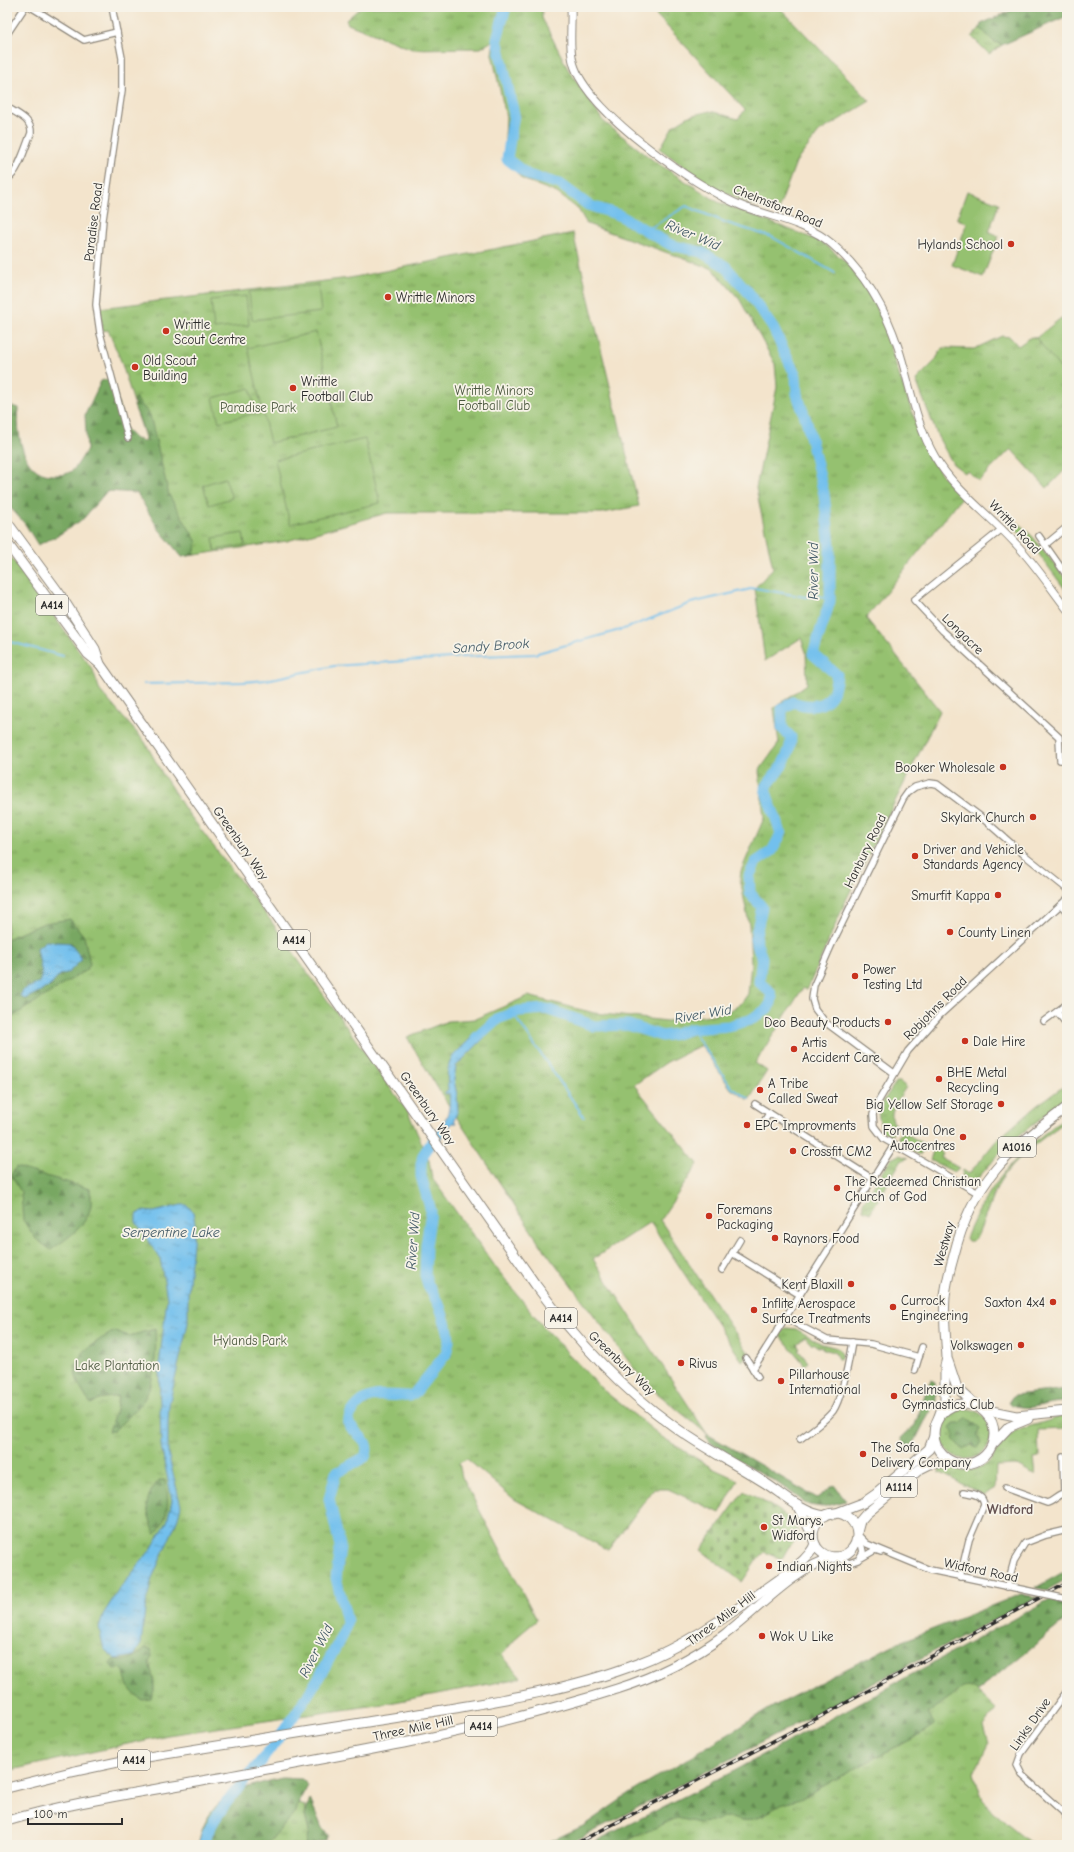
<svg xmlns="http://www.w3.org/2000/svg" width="1074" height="1852" font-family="'Comic Neue',sans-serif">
  <defs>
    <pattern id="grass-tufts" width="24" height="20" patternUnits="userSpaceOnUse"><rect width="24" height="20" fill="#95c16f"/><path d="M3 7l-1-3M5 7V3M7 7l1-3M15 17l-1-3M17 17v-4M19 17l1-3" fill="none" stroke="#7a9d5b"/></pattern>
    <pattern id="forest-firs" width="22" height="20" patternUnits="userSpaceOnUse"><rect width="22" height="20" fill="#78a762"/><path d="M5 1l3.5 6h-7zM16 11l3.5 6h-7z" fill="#638851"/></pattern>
    <pattern id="cemetery-stones" width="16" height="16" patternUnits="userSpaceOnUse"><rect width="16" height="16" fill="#95c16f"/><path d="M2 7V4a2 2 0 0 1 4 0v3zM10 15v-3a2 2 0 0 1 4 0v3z" fill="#7a9d5b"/></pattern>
    <pattern id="water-ripples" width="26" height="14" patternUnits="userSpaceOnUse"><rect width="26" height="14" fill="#72c0ed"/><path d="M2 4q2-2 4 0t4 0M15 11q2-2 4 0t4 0" fill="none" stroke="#5e9cc0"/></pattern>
  </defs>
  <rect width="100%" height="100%" fill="#f7f3e8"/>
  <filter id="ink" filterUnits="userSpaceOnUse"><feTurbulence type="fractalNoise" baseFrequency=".025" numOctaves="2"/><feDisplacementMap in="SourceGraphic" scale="8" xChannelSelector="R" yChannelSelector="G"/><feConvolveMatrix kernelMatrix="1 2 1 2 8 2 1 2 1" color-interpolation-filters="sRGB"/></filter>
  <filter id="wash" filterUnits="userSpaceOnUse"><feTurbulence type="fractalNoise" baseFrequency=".012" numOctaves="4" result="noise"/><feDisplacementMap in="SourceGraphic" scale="16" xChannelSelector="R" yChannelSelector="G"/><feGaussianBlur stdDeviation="0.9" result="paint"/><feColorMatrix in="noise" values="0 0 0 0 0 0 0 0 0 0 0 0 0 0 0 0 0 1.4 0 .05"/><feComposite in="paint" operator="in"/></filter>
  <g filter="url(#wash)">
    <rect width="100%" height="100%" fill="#f3e4cc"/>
    <!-- grass -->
    <g fill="url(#grass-tufts)" stroke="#60764d">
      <polygon points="361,7 542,7 542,18 568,69 603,121 654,161 718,202 822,242 846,262 862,283 881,316 899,375 926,451 945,479 962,497 866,618 940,711 847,898 807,990 803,988 755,1063 767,1071 749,1100 731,1089 701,1045 667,1062 634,1085 698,1164 660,1220 750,1355 742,1361 650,1222 593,1259 707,1434 645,1383 538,1241 440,1092 407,1037 448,1021 475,1019 528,996 594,1013 667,1021 717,1014 730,1010 740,1005 748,994 751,964 749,924 740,879 741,871 764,818 759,771 779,743 774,708 807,684 806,652 801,638 765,661 755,588 773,568 756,488 777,387 775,364 740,300 713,269 587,224 578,209 557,193 522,179 504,157 506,117 492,54 494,40 481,48 412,49 348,24 346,20"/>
      <polygon points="649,7 779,7 870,101 819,132 796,162 779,208 779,213 744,202 713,187 660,149 673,126 689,116 710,111 738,119 745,110"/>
      <polygon points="980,28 993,41 1002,45 989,54 972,37"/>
      <polygon points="573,233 639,506 603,513 387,513 287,541 182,557 121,361 108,330 103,331 99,308 350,278"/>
      <polygon points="1002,336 1010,337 1018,346 1031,337 1036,338 1067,375 1067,468 1047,488 1011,449 979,481 967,471 965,473 953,464 938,437 916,380 935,361 942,348 974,349"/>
      <polygon points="1017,522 1033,537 1067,580 1067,592 1038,553 1013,526"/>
      <polygon points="7,552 93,670 100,691 145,742 162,773 185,809 271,921 378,1071 408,1112 429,1160 432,1178 497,1269 545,1329 603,1390 662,1437 712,1468 738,1480 720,1513 668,1489 654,1489 608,1550 514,1499 467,1459 459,1463 462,1477 537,1620 518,1636 502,1655 521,1678 384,1704 168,1735 7,1771"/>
      <path d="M896,1082h4l6,5c-7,12 -21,26 -10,39l-4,8h-5l-6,-5 -3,-17 4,-9z"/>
      <polygon points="1067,1084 1067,1098 1008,1144 978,1178 972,1180 962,1176 963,1170 969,1174 996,1141 1036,1106"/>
      <path d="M1067,1116v4c-24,19 -52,36 -68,63 -9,17 -14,37 -22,54l-4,4h-5l-2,-3c24,-57 52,-86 101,-122z"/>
      <polygon points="902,1131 927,1146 920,1155 901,1144 898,1137"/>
      <polygon points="934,1148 943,1153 941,1158 959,1168 954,1172 930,1160"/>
      <polygon points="899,1155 908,1158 901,1161 870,1213 863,1210 863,1203 891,1159"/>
      <polygon points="786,1328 796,1329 822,1344 837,1348 842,1354 841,1359 838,1359 835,1353 816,1346 814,1343 812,1345 805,1337 797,1344 800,1348 798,1350 808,1362 805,1365 779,1334"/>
      <circle cx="966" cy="1434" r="25"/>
      <path d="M1061,1416h6v13l-29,1 1,27 -5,1 2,16h-4l-17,-9 -19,1 -1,22 -12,7 -44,-23 1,-4c22,0 38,10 54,-12 5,-6 8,-15 15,-20 15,-11 35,-12 52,-20z"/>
      <polygon points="1067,1603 1067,1619 977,1691 997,1710 983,1726 988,1745 974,1773 983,1801 1008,1825 1033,1845 608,1845"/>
      <polygon points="298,1803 306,1807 305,1816 309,1831 306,1845 266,1845 296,1812"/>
    </g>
    <!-- forest -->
    <g fill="url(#forest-firs)" stroke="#526946">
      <polygon points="1019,7 1067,7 1067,16 1002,45 993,41 980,28 981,24"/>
      <path d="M111,378l14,50 11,11 12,3 -14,-36 1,-9 15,18 19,80 28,47 -3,12 -12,3 -24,-29 -21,-35 -30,-2 -24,28 -26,17 -19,9 -13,-21 -18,-20v-96l5,-2 6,2c-1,24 3,66 34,67 7,0 13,0 18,-3 7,-4 12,-16 17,-22l-2,-35 16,-34z"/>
      <polygon points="70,919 84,936 90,964 86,970 7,1020 7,939 44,923"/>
      <path d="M16,1167l74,22c0,5 2,11 1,16 -3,21 -24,33 -40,45l-15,-11 -13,-19 -2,-28 -10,-17z"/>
      <path d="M155,1329c2,18 0,51 -9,67 -6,12 -23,25 -32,35h-5l7,-21 2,-14 -19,3 -8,5c-30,-39 -13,-53 24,-73l14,5z"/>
      <polygon points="931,1380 935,1382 936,1401 928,1415 913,1445 907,1450 902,1446 901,1438 915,1425 928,1385"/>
      <path d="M1067,1389v13c-23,-1 -36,12 -59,1l4,-6 3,-2z"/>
      <polygon points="967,1417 980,1428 977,1436 982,1442 978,1447 971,1445 963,1450 953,1439 955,1435 950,1428 954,1424 961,1424"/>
      <polygon points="707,1434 817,1498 834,1485 846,1501 822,1507 809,1505 773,1480 712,1444 705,1437"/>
      <path d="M159,1480h6c5,19 4,40 -10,54 -8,-24 -14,-32 4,-54z"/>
      <polygon points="1067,1570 1067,1579 1047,1590 1035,1588"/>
      <polygon points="1021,1594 1037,1597 567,1845 542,1845 583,1826 629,1794 774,1706 893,1645"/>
      <polygon points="1050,1599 1067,1603 1067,1619 977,1691 968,1687 963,1688 927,1714 934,1725 916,1737 880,1755 800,1799 781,1805 760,1816 742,1821 726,1817 712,1822 699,1823 677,1818 617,1845 588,1845 736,1770"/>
      <path d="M145,1648l6,1 1,8 -3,5 5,19v9l-3,9 -9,1c-12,-9 -16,-14 -18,-29l-4,-3 -6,1 -4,-5 4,-5c14,3 21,-1 31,-11z"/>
      <path d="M282,1778l20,1 6,6 -10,18 -2,9 -30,33h-68c10,-49 40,-57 84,-67z"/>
      <polygon points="310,1799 322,1828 328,1835 325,1841 316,1843 315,1845 306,1845 309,1831 305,1816"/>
    </g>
    <!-- cemetery -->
    <path fill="url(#cemetery-stones)" stroke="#60764d" d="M744,1491c12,7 62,30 53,48 -2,3 -7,6 -9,9 -2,3 -4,7 -6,11l-17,-7 -9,9 -14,21 -41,-32z"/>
    <!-- pitch -->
    <g fill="#95c16f" stroke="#60764d">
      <polygon points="967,191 999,203 989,232 999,236 983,277 952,265 967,223 957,219"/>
      <polygon points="318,285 321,312 252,320 249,292"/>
      <polygon points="246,296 249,325 214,329 211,300"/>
      <polygon points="1061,318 1067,325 1067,370 1064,373 1036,338"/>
      <polygon points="316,332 337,427 270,443 248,348"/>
      <polygon points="250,388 256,413 219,422 213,398"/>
      <polygon points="365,439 380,503 290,524 275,460"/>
      <polygon points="225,478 232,498 209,505 203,485"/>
      <polygon points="243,533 245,545 215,550 213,538"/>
    </g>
    <!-- water -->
    <g fill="url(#water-ripples)" stroke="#4e768c">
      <polygon points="46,941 70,943 82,959 69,972 60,975 50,986 25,999 20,996 23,990 39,983 42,974 37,948"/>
      <path d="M483,1026l7,6 -34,34 -2,14 3,15 1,15 -4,10 2,3h-4l-21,29 -6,-7c16,-18 27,-27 24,-52l-4,1v-2l3,-2c-1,-13 -2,-22 5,-34z"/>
      <polygon points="181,1205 187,1205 193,1212 195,1223 188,1293 188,1323 169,1405 168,1423 168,1453 181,1506 177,1521 152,1578 145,1609 141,1644 134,1656 116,1659 104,1649 99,1628 104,1613 118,1591 152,1548 167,1522 172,1500 161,1446 159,1366 167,1298 160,1258 136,1222 136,1216 141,1211 154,1212"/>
    </g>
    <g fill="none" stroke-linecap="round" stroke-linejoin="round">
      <!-- stream -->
      <g stroke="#72c0ed" stroke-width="2">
        <polyline points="647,230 686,206 727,223 772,237 835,273"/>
        <polyline points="7,641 63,656"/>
        <polyline points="144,684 243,682 266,680 334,666 479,656 534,654 627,628 691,603 755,588 805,597 820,596 830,601"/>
        <polyline points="512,1012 584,1117"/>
        <polyline points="691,1029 732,1088 749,1099"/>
      </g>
      <!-- river -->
      <g stroke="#72c0ed" stroke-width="11">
        <path d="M476,1038l21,-19 22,-8 27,-2 32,11 16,6 34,-1 34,11 14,-2 15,-5 38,-3 21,-6 17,-11 4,-6 1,-6 -2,-5 -11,-10 3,-24 -7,-19 7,-32 -12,-14 -1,-17 7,-14 16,-11 9,-17c-4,-16 -12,-30 -16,-46 12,-15 26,-31 26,-51l-9,-9v-19l11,-7c14,5 31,7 40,-9 2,-5 3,-13 4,-18l-24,-21 17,-53v-55l-6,-52 -17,-71 -10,-29 -1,-18 -23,-48 -24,-35 -24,-27 -24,-14 -30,-7 -52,-30 -31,-10 -28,-21 -32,-9 -21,-16 7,-45 -17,-75 9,-32"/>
        <path d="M204,1845c5,-29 46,-69 65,-94 29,-39 55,-78 76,-122l2,-8 -11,-43 4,-32 -11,-47 7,-26 29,-16c7,-15 -7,-22 -16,-32 -1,-7 1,-11 6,-17 14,-18 33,-12 54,-12l5,-2 32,-40 3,-13 -1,-10 -8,-24 -12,-22 -3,-10 1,-29 5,-35 -10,-35v-11l2,-10 13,-19"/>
      </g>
    </g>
  </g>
  <g filter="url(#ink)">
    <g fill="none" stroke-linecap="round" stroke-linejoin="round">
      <!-- minor casing -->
      <g stroke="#8f887c" stroke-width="8">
        <g id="minor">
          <polyline points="31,7 84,40 117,32"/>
          <polyline points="112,7 122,58 122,90 103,219 96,305 100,333 128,438"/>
          <polyline points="7,34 25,7"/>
          <path d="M7,107c10,7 25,12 24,26 -5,12 -13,41 -24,46"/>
          <polyline points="1002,529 914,600 943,631 1059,737 1060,760 1067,760"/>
          <polyline points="1039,536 1067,576"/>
          <polyline points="1045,545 1067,527"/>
          <polyline points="1061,905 1067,912"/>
          <polyline points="1057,1012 1065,1022"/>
          <polyline points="1044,1021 1067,1004"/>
          <polyline points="894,1073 825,1022 815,1009 812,999 814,985 832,944 903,799 908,792 915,787 930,783 937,784 981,817 1022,853 1067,889"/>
          <polyline points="755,1104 873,1179"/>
          <polyline points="765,1120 769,1113"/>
          <polyline points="978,1193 884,1139 874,1126 873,1115 875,1107 908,1051 940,1015 1067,899"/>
          <polyline points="732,1253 800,1295"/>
          <polyline points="722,1270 740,1240"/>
          <polyline points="785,1318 827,1340 871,1344 919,1357"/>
          <polyline points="746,1358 758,1377"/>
          <polyline points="753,1369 894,1145"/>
          <polyline points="915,1370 922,1347"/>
          <path d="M800,1439c11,-8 24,-17 33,-28 10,-15 16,-51 19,-69"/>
          <polyline points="1063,1457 1064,1494"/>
          <path d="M1005,1488l42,15c8,-2 12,-11 20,-8"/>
          <polyline points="857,1534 867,1544 930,1570 1025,1590"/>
          <polyline points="837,1557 849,1563 858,1560 863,1552 860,1538"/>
          <polyline points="861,1558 875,1550 881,1552"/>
          <path d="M960,1577l9,-37 15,-35c-1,-11 -11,-11 -20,-13"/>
          <polyline points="1007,1587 1014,1561 1025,1543 1046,1535 1067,1530"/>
          <polyline points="1067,1691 1021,1754 1017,1765 1022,1775 1063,1812 1067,1819"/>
        </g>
      </g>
      <!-- tertiary casing -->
      <g stroke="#8f887c" stroke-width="9">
        <path id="tertiary" d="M571,7c1,20 -3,43 4,61 18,47 120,119 167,138 29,11 66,17 90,38 31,27 53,64 66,103 12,37 17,76 37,110 20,34 55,58 81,87 19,20 34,43 51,65"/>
      </g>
      <!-- primary casing -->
      <g stroke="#8f887c" stroke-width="11">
        <g id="primary">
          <polyline points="948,1361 957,1388 975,1404"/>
          <circle cx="964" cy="1434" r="30"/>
          <polyline points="982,1409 1016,1416 1067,1411"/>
          <path d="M938,1419l7,-19v-34l2,-8c-1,-20 -4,-41 -2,-61 1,-14 5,-28 9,-42 18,-73 55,-105 113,-148"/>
          <polyline points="994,1443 1009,1427 1028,1419"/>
          <polyline points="834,1514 863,1503 876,1494 929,1449 934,1436"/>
          <polyline points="857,1532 860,1521 866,1514 920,1469 930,1464 953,1462"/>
        </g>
      </g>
      <!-- trunk casing -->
      <g stroke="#8f887c" stroke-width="11">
        <g id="trunk">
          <path d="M7,522l52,71 36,56 5,15 38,54 397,566c39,53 83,102 137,141 28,21 60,37 90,56 20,12 39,32 63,35"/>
          <polyline points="7,543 88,654 100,664"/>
          <polyline points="797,1505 813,1536"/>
          <circle cx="835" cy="1535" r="22"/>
          <path d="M7,1788l64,-16 47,-10c100,-17 200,-32 300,-48 73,-12 149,-23 219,-50 45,-17 86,-45 126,-73 15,-11 46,-30 52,-47"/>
          <path d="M7,1821c64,-19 130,-28 195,-40 140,-26 280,-49 415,-92 38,-12 75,-30 107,-54 34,-25 69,-67 111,-78"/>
        </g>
      </g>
      <!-- minor -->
      <use href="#minor" stroke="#fff" stroke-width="5.5"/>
      <!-- tertiary -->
      <use href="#tertiary" stroke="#fff" stroke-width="7"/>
      <!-- primary -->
      <use href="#primary" stroke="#fff" stroke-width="9"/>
      <!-- trunk -->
      <use href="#trunk" stroke="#fff" stroke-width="9"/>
      <!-- rail casing -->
      <g stroke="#2b2b2b" stroke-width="3.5">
        <polyline id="rail" points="573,1845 829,1712 1067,1583"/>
      </g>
      <!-- rail -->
      <use href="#rail" stroke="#f7f3e8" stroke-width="2" stroke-dasharray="6" stroke-linecap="butt"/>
      <!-- minor-bridge casing -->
      <g stroke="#8f887c" stroke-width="8" stroke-linecap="butt">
        <polyline id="minor-bridge" points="1025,1590 1067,1599"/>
      </g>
      <!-- minor-bridge -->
      <use href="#minor-bridge" stroke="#fff" stroke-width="5.5"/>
    </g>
  </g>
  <!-- markers -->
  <g fill="#c8321e" stroke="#f7f3e8" stroke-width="1.5">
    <circle cx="1011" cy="244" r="4"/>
    <circle cx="388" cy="297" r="4"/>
    <circle cx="166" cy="331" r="4"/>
    <circle cx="135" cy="367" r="4"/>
    <circle cx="293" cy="388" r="4"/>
    <circle cx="1003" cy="767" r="4"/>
    <circle cx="1033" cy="817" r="4"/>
    <circle cx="915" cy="856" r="4"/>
    <circle cx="998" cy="895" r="4"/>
    <circle cx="950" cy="932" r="4"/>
    <circle cx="855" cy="976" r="4"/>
    <circle cx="888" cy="1022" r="4"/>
    <circle cx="965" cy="1041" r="4"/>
    <circle cx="794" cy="1049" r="4"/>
    <circle cx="939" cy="1079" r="4"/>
    <circle cx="760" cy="1090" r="4"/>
    <circle cx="1001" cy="1104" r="4"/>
    <circle cx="747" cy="1125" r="4"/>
    <circle cx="963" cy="1137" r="4"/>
    <circle cx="793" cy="1151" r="4"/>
    <circle cx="837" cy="1188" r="4"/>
    <circle cx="709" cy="1216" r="4"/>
    <circle cx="775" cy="1238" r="4"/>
    <circle cx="851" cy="1284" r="4"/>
    <circle cx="1053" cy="1302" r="4"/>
    <circle cx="893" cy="1307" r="4"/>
    <circle cx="754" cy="1310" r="4"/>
    <circle cx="1021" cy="1345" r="4"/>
    <circle cx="681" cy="1363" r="4"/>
    <circle cx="781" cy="1381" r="4"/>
    <circle cx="894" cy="1396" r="4"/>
    <circle cx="863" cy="1454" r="4"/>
    <circle cx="764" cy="1527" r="4"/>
    <circle cx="769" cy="1566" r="4"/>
    <circle cx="762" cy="1636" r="4"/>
  </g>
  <g text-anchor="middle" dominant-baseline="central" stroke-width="3.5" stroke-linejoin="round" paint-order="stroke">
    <!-- shield labels -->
    <g fill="#f7f3e8" stroke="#686764" stroke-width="1">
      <rect x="36" y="595" width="32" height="20" rx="3"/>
      <rect x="278" y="930" width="32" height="20" rx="3"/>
      <rect x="998" y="1137" width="38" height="20" rx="3"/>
      <rect x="545" y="1308" width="32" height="20" rx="3"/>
      <rect x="881" y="1477" width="36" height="20" rx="3"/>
      <rect x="465" y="1716" width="32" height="20" rx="3"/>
      <rect x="118" y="1750" width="32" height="20" rx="3"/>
    </g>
    <g font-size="12" font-weight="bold" fill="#2b2b2b">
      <text x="52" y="605">A414</text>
      <text x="294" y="940">A414</text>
      <text x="1017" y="1147">A1016</text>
      <text x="561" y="1318">A414</text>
      <text x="899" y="1487">A1114</text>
      <text x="481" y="1726">A414</text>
      <text x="134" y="1760">A414</text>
    </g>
    <!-- street labels -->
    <g font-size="13" fill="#2b2b2b" stroke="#f7f3e8">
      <text transform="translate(778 206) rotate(22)">Chelmsford Road</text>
      <text transform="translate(93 222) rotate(-83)">Paradise Road</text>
      <text transform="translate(1015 527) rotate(47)">Writtle Road</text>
      <text transform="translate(963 634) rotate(44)">Longacre</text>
      <text transform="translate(241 843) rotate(55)">Greenbury Way</text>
      <text transform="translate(865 851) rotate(-64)">Hanbury Road</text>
      <text transform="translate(935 1008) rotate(-45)">Robjohns Road</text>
      <text transform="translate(428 1108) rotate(55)">Greenbury Way</text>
      <text transform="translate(944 1244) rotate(-74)">Westway</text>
      <text transform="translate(622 1363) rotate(44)">Greenbury Way</text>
      <text transform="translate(981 1570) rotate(12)">Widford Road</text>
      <text transform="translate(721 1618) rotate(-37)">Three Mile Hill</text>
      <text transform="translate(1030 1724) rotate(-55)">Links Drive</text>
      <text transform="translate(413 1728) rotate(-12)">Three Mile Hill</text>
    </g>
    <!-- poi labels -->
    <g font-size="13" fill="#2b2b2b" stroke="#f7f3e8" text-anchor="start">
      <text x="1003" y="244" text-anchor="end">Hylands School</text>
      <text x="396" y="297">Writtle Minors</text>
      <text x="174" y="324">Writtle<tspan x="174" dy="15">Scout Centre</tspan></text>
      <text x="143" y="360">Old Scout<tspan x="143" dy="15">Building</tspan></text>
      <text x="301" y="381">Writtle<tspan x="301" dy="15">Football Club</tspan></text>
      <text x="995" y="767" text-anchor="end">Booker Wholesale</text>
      <text x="1025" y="817" text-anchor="end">Skylark Church</text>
      <text x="923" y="849">Driver and Vehicle<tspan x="923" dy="15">Standards Agency</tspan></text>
      <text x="990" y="895" text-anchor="end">Smurfit Kappa</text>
      <text x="958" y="932">County Linen</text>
      <text x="863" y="969">Power<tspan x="863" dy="15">Testing Ltd</tspan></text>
      <text x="880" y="1022" text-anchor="end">Deo Beauty Products</text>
      <text x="973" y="1041">Dale Hire</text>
      <text x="802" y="1042">Artis<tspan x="802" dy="15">Accident Care</tspan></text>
      <text x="947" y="1072">BHE Metal<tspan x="947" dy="15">Recycling</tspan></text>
      <text x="768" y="1083">A Tribe<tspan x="768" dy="15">Called Sweat</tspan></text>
      <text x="993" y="1104" text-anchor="end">Big Yellow Self Storage</text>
      <text x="755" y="1125">EPC Improvments</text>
      <text x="955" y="1130" text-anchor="end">Formula One<tspan x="955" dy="15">Autocentres</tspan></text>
      <text x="801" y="1151">Crossfit CM2</text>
      <text x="845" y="1181">The Redeemed Christian<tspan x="845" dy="15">Church of God</tspan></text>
      <text x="717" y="1209">Foremans<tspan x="717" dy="15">Packaging</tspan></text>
      <text x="783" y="1238">Raynors Food</text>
      <text x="843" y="1284" text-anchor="end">Kent Blaxill</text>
      <text x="901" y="1300">Currock<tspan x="901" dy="15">Engineering</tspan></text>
      <text x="1045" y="1302" text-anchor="end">Saxton 4x4</text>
      <text x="762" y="1303">Inflite Aerospace<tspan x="762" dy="15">Surface Treatments</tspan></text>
      <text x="1013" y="1345" text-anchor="end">Volkswagen</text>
      <text x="689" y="1363">Rivus</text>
      <text x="789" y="1374">Pillarhouse<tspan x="789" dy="15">International</tspan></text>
      <text x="902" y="1389">Chelmsford<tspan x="902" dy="15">Gymnastics Club</tspan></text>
      <text x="871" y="1447">The Sofa<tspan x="871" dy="15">Delivery Company</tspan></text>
      <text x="772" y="1520">St Marys,<tspan x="772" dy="15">Widford</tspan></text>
      <text x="777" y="1566">Indian Nights</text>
      <text x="770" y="1636">Wok U Like</text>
    </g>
    <!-- park labels -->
    <g font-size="13" fill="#4b583f" stroke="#f7f3e8">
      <text x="494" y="390">Writtle Minors<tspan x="494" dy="15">Football Club</tspan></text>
      <text x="258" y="407">Paradise Park</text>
      <text x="250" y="1340">Hylands Park</text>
      <text x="117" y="1365">Lake Plantation</text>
    </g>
    <!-- water labels -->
    <g font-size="14" font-style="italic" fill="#405865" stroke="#f7f3e8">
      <text transform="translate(693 235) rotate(23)">River Wid</text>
      <text transform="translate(813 571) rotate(-90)">River Wid</text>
      <text transform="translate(491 646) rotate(-4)">Sandy Brook</text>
      <text transform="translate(703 1014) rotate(-9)">River Wid</text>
      <text x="171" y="1232">Serpentine Lake</text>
      <text transform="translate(413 1241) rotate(-86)">River Wid</text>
      <text transform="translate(316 1651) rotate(-63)">River Wid</text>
    </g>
    <!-- neighbourhood labels -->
    <g font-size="14" font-weight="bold" fill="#655352" stroke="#f7f3e8">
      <text x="1010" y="1509">Widford</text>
    </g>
  </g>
  <!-- margin -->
  <rect width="1074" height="1852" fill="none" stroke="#f7f3e8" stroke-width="24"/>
  <!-- scale -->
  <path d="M28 1818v6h94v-6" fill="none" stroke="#2b2b2b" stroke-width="2"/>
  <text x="34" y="1818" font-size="12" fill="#2b2b2b" stroke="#f7f3e8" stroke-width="3" paint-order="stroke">100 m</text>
</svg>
